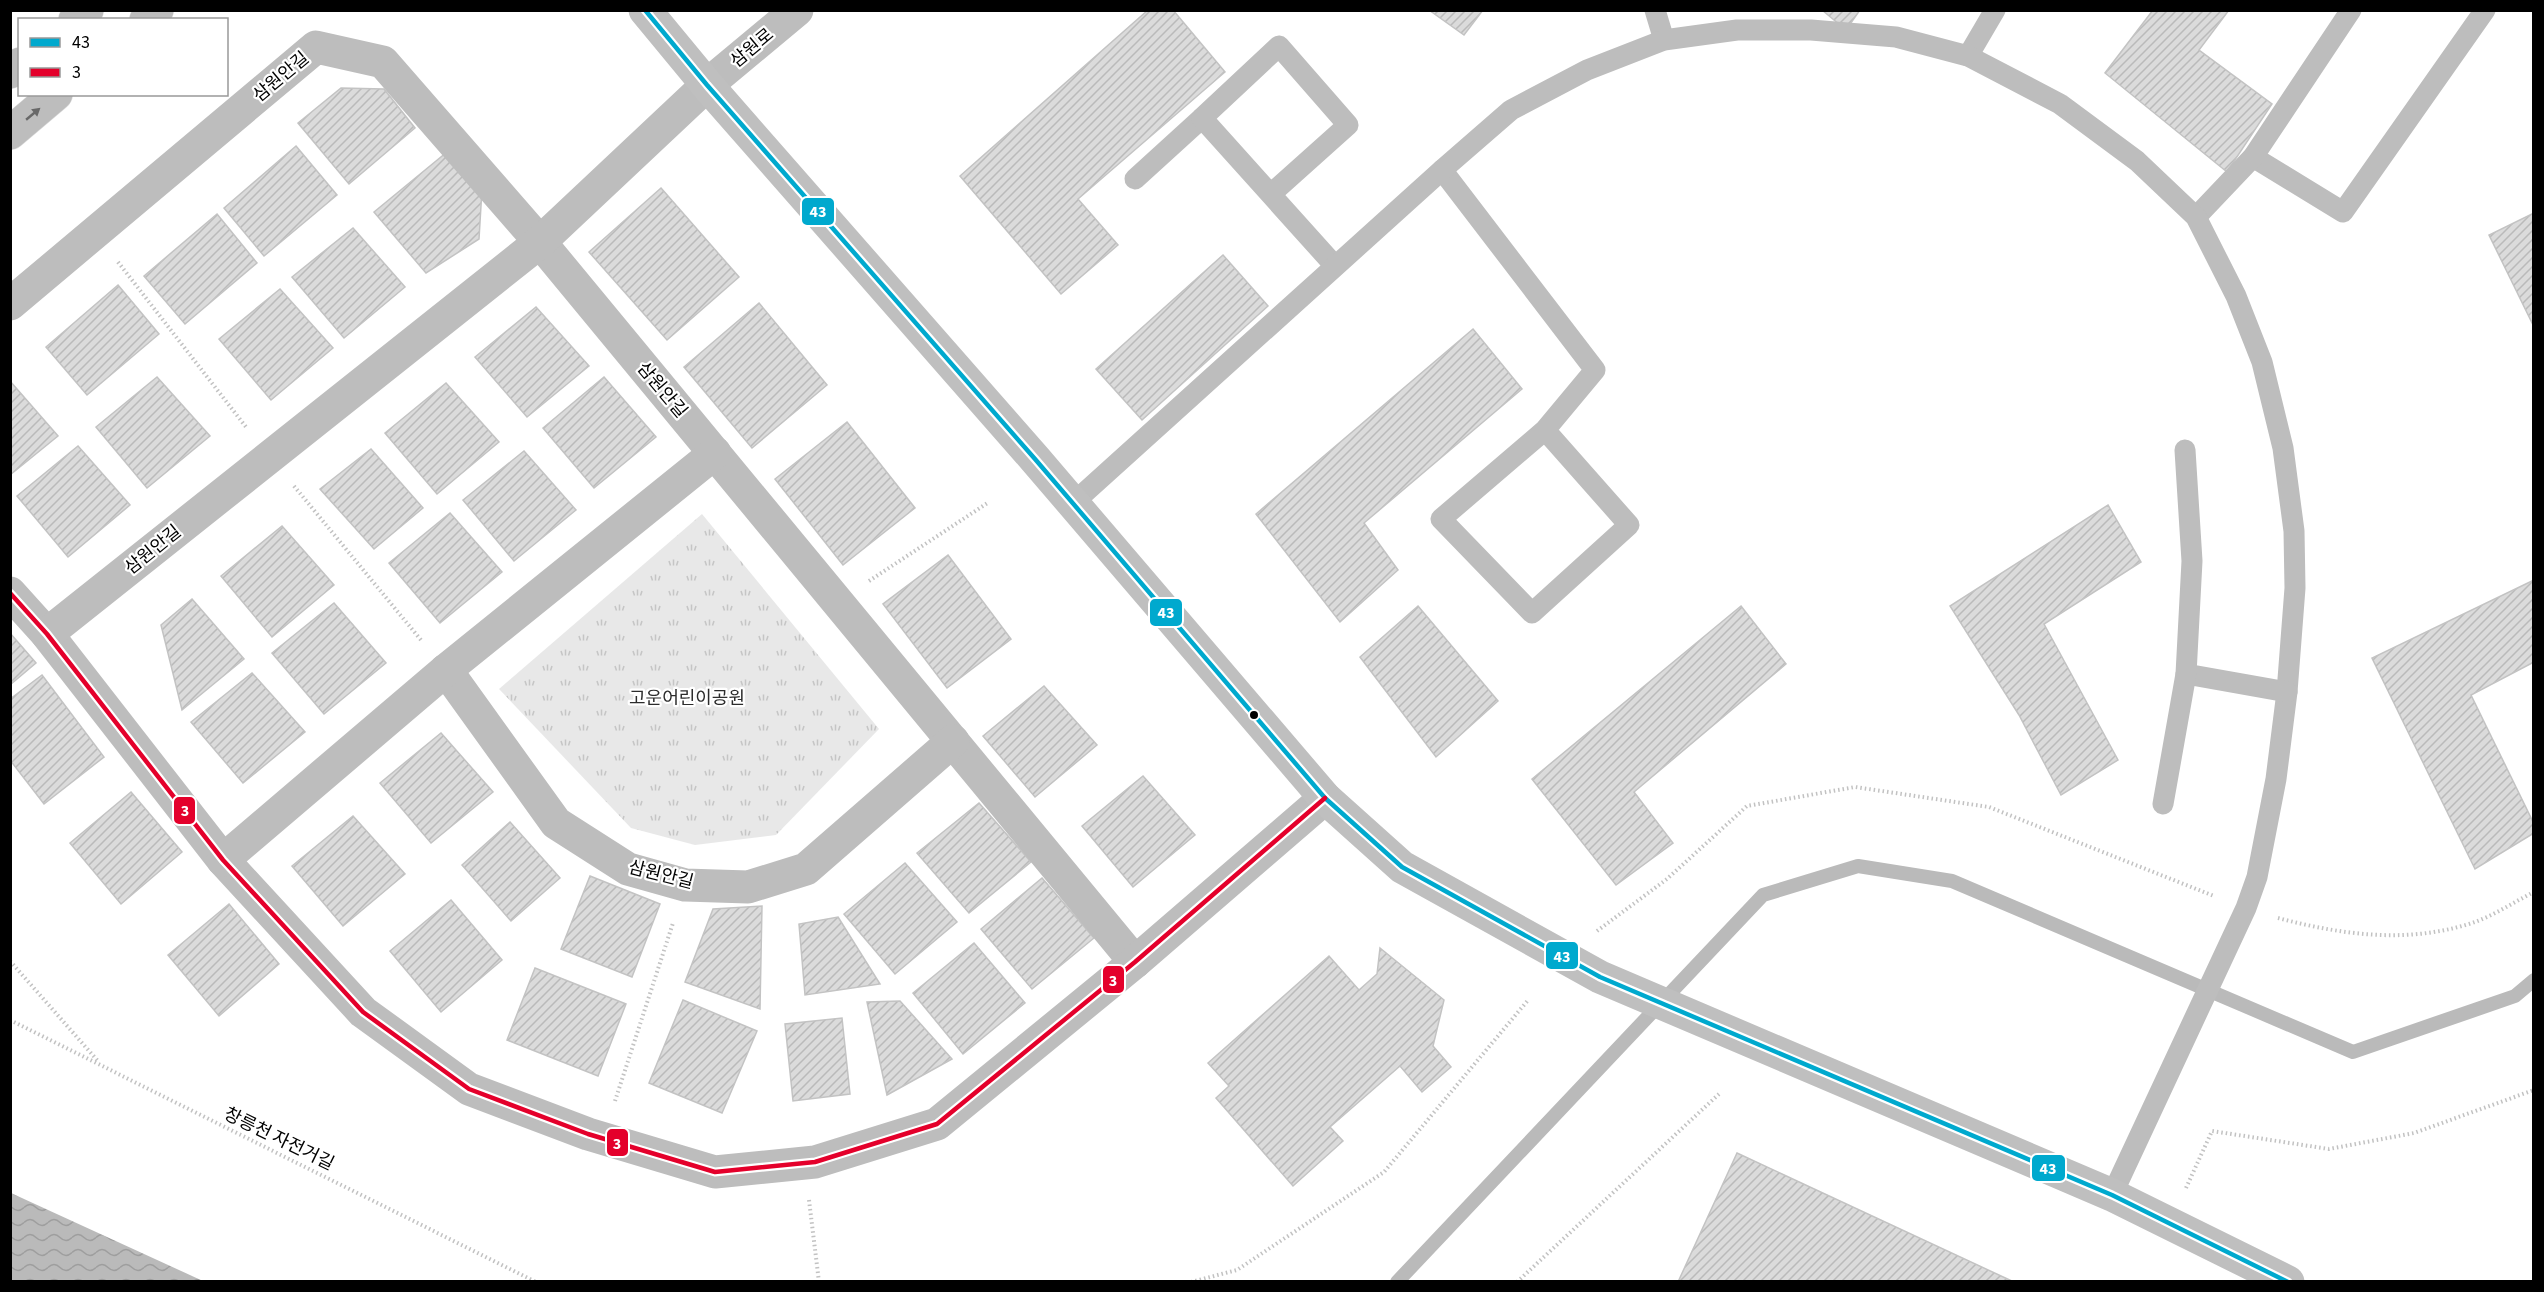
<svg xmlns="http://www.w3.org/2000/svg" width="2544" height="1292" font-family="'Source Sans 3','Noto Sans KR',sans-serif">
  <defs>
    <pattern id="park-tufts" width="24" height="20" patternUnits="userSpaceOnUse" patternTransform="scale(1.5)"><rect width="24" height="20" fill="#e8e8e8"/><path d="M3 7l-1-3M5 7V3M7 7l1-3M15 17l-1-3M17 17v-4M19 17l1-3" fill="none" stroke="#c5c5c5"/></pattern>
    <pattern id="water-waves" width="16" height="10" patternUnits="userSpaceOnUse" patternTransform="scale(1.5)"><rect width="16" height="10" fill="#bababa"/><path d="M0 5q4-4 8 0t8 0" fill="none" stroke="#9e9e9e"/></pattern>
    <pattern id="building-hatch" width="6" height="6" patternUnits="userSpaceOnUse" patternTransform="scale(1.5)"><rect width="6" height="6" fill="#dbdbdb"/><path d="M-1 1l2-2M0 6l6-6M5 7l2-2" fill="none" stroke="#bababa"/></pattern>
  </defs>
  <rect width="100%" height="100%" fill="#fff"/>
  <!-- park -->
  <polygon fill="url(#park-tufts)" points="702,514 879,729 776,835 695,845 631,828 499,689"/>
  <!-- water -->
  <polygon fill="url(#water-waves)" points="11,1193 203,1281 11,1281"/>
  <g fill="none" stroke-linecap="round" stroke-linejoin="round">
    <!-- stream -->
    <polyline stroke="#bababa" stroke-width="14" points="1397,1282 1763,895 1858,866 1952,881 2353,1052 2515,996 2534,980"/>
  </g>
  <!-- building -->
  <g fill="url(#building-hatch)" stroke="#c3c3c3" stroke-width="1.5">
    <polygon points="1148,10 1173,10 1225,72 1078,199 1118,245 1061,294 960,176"/>
    <polygon points="1429,10 1483,10 1464,35"/>
    <polygon points="1822,10 1860,10 1846,30"/>
    <polygon points="2153,10 2229,10 2199,50 2272,104 2227,172 2105,73"/>
    <polygon points="341,88 384,89 415,128 349,184 298,123"/>
    <polygon points="296,146 337,195 264,256 224,208"/>
    <polygon points="447,152 482,189 479,239 426,273 374,212"/>
    <polygon points="661,188 739,277 667,340 589,252"/>
    <polygon points="2534,213 2534,327 2489,235"/>
    <polygon points="217,214 257,263 185,324 144,276"/>
    <polygon points="353,228 405,287 344,338 292,277"/>
    <polygon points="1223,255 1268,306 1142,420 1096,369"/>
    <polygon points="118,285 159,334 87,395 46,347"/>
    <polygon points="280,289 333,348 271,400 219,339"/>
    <polygon points="759,303 827,385 752,448 684,367"/>
    <polygon points="536,307 589,366 527,417 475,357"/>
    <polygon points="1473,329 1522,389 1364,523 1398,570 1340,622 1256,514"/>
    <polygon points="157,377 210,436 147,488 96,427"/>
    <polygon points="604,377 656,437 594,488 543,428"/>
    <polygon points="10,381 58,436 10,475"/>
    <polygon points="446,383 499,442 437,494 385,433"/>
    <polygon points="847,422 915,508 843,565 775,479"/>
    <polygon points="78,446 130,505 68,557 17,496"/>
    <polygon points="371,449 423,508 374,549 320,489"/>
    <polygon points="524,451 576,510 514,561 463,500"/>
    <polygon points="2108,505 2141,562 2044,624 2118,760 2061,795 2019,715 1950,606"/>
    <polygon points="450,513 502,572 440,623 389,563"/>
    <polygon points="282,526 334,585 272,637 221,576"/>
    <polygon points="948,555 1011,639 947,688 883,604"/>
    <polygon points="2534,580 2534,662 2471,695 2534,824 2534,833 2475,869 2372,658"/>
    <polygon points="192,599 244,659 182,710 161,625"/>
    <polygon points="334,603 386,663 324,714 272,653"/>
    <polygon points="1418,606 1498,701 1436,757 1360,657"/>
    <polygon points="1741,606 1786,664 1634,792 1673,843 1616,885 1532,779"/>
    <polygon points="10,633 36,663 10,685"/>
    <polygon points="252,673 305,732 243,783 191,722"/>
    <polygon points="42,675 104,757 44,804 10,760 10,699"/>
    <polygon points="1044,686 1097,745 1035,797 983,736"/>
    <polygon points="441,733 493,792 431,843 380,783"/>
    <polygon points="1143,776 1195,835 1133,887 1082,826"/>
    <polygon points="131,792 182,852 121,904 70,843"/>
    <polygon points="979,803 1031,862 969,913 917,853"/>
    <polygon points="353,816 405,874 343,926 292,866"/>
    <polygon points="510,822 560,878 511,921 462,865"/>
    <polygon points="905,863 957,922 895,974 844,914"/>
    <polygon points="590,876 660,904 632,977 561,949"/>
    <polygon points="1042,878 1094,938 1032,989 981,929"/>
    <polygon points="451,900 502,960 441,1012 390,951"/>
    <polygon points="229,904 279,964 219,1016 168,955"/>
    <polygon points="762,906 760,1009 685,982 713,909"/>
    <polygon points="838,917 880,984 805,995 799,924"/>
    <polygon points="974,943 1025,1003 963,1054 913,993"/>
    <polygon points="1380,948 1444,1000 1433,1046 1451,1067 1422,1092 1400,1066 1330,1127 1343,1141 1293,1186 1216,1098 1229,1086 1208,1063 1329,956 1359,990 1377,974"/>
    <polygon points="535,968 626,1004 598,1076 507,1040"/>
    <polygon points="683,1000 757,1031 722,1113 649,1083"/>
    <polygon points="900,1001 952,1059 887,1095 867,1002"/>
    <polygon points="842,1018 850,1094 793,1101 785,1024"/>
    <polygon points="1737,1153 2014,1282 1678,1282"/>
  </g>
  <g fill="none" stroke-linecap="round" stroke-linejoin="round">
    <!-- primary casing -->
    <g stroke="#dbdbdb" stroke-width="34">
      <g id="primary">
        <polyline points="75,20 87,10"/>
        <polyline points="146,20 157,10"/>
        <polyline points="10,72 20,64"/>
        <polyline points="10,133 56,94"/>
      </g>
    </g>
    <!-- path -->
    <g stroke="#c2c2c2" stroke-width="4" stroke-dasharray="1.5 3" stroke-linecap="butt">
      <polyline points="118,262 246,427"/>
      <polyline points="294,486 421,640"/>
      <polyline points="869,581 989,502"/>
      <path d="M2278,918c65,17 129,26 194,5 21,-7 42,-21 62,-31"/>
      <polyline points="1597,931 1667,879 1747,806 1855,787 1989,807 2214,896"/>
      <polyline points="10,961 98,1061"/>
      <polyline points="10,1020 536,1282"/>
      <polyline points="615,1101 673,923"/>
      <polyline points="2186,1188 2212,1131 2329,1149 2414,1133 2534,1090"/>
      <polyline points="809,1200 819,1282"/>
      <polyline points="1191,1282 1237,1270 1384,1172 1529,999"/>
      <polyline points="1517,1282 1719,1094"/>
    </g>
    <!-- lane -->
    <g stroke="#bdbdbd" stroke-width="21">
      <polyline points="1655,10 1664,40"/>
      <polyline points="1968,56 1995,10"/>
      <polyline points="2253,157 2343,212 2485,10"/>
      <polyline points="1442,170 1595,370 1545,430 1441,519 1532,613 1629,525 1545,430"/>
      <polyline points="1135,179 1202,118"/>
      <polyline points="1271,194 1348,125 1279,46 1202,118 1335,266"/>
      <polyline points="2196,217 2253,157 2351,10"/>
      <polyline points="1072,504 1442,170 1511,110 1587,70 1664,40 1737,30 1811,30 1896,37 1968,56 2060,104 2137,161 2196,217 2236,296 2262,362 2283,448 2294,531 2295,588 2287,692 2276,779 2257,877 2246,908 2112,1195"/>
      <polyline points="2186,674 2287,692"/>
      <polyline points="2163,804 2186,674 2192,561 2185,450"/>
    </g>
    <!-- street -->
    <g stroke="#bdbdbd" stroke-width="33">
      <polyline points="10,304 316,47 383,62 540,242 1135,962"/>
      <polyline points="10,593 47,634 223,860 363,1012 469,1089 588,1134 715,1172 815,1162 937,1124 1135,962 1325,798"/>
      <polyline points="47,634 540,242 707,85 797,10"/>
      <polyline points="446,670 556,823 628,869 685,885 748,887 806,869 953,741"/>
      <polyline points="223,860 446,670 715,453"/>
    </g>
    <!-- secondary -->
    <polyline stroke="#bfbfbf" stroke-width="33" points="645,10 707,85 1035,459 1325,798 1402,867 1600,977 2112,1195 2288,1282"/>
    <!-- primary -->
    <use href="#primary" stroke="#bdbdbd" stroke-width="33"/>
    <!-- bus-1 casing -->
    <g stroke="#fff" stroke-width="9">
      <polyline id="bus-1" points="645,10 707,85 1035,459 1325,798 1402,867 1600,977 2112,1195 2288,1282"/>
    </g>
    <!-- bus-2 casing -->
    <g stroke="#fff" stroke-width="9">
      <polyline id="bus-2" points="10,593 47,634 223,860 363,1012 469,1089 588,1134 715,1172 815,1162 937,1124 1135,962 1325,798"/>
    </g>
    <!-- bus-1 -->
    <use href="#bus-1" stroke="#00a9ce" stroke-width="4.5"/>
    <!-- bus-2 -->
    <use href="#bus-2" stroke="#e4002b" stroke-width="4.5"/>
  </g>
  <!-- one-way arrows -->
  <defs><path id="oneway-solid" d="M-6-.8H1V-3.2L6.5 0L1 3.2V.8H-6Z" transform="scale(1.5)"/></defs>
  <use fill="#686868" href="#oneway-solid" transform="translate(33 114) rotate(-40)"/>
  <!-- markers -->
  <circle fill="#000" stroke="#fff" stroke-width="2" cx="1254" cy="715" r="5"/>
  <g text-anchor="middle" dominant-baseline="central" stroke-width="4.5" stroke-linejoin="round" paint-order="stroke">
    <!-- street labels -->
    <g font-size="18" fill="#000" stroke="#fff">
      <text transform="translate(752 48) rotate(-40)">삼원로</text>
      <text transform="translate(281 77) rotate(-40)">삼원안길</text>
      <text transform="translate(662 390) rotate(50)">삼원안길</text>
      <text transform="translate(153 550) rotate(-39)">삼원안길</text>
      <text transform="translate(661 875) rotate(14)">삼원안길</text>
      <text transform="translate(279 1139) rotate(26)">창릉천 자전거길</text>
    </g>
    <!-- park labels -->
    <g font-size="18" fill="#2c2c2c" stroke="#fff">
      <text x="687" y="698">고운어린이공원</text>
    </g>
  </g>
  <g stroke="#fff" stroke-width="2">
    <rect x="801" y="197" width="34" height="29" rx="6" fill="#00a9ce"/>
    <rect x="1149" y="598" width="34" height="29" rx="6" fill="#00a9ce"/>
    <rect x="173" y="796" width="23" height="29" rx="6" fill="#e4002b"/>
    <rect x="1545" y="941" width="34" height="29" rx="6" fill="#00a9ce"/>
    <rect x="1102" y="965" width="23" height="29" rx="6" fill="#e4002b"/>
    <rect x="606" y="1128" width="23" height="29" rx="6" fill="#e4002b"/>
    <rect x="2031" y="1154" width="35" height="28" rx="6" fill="#00a9ce"/>
  </g>
  <g font-size="16" text-anchor="middle" font-weight="bold" fill="#fff">
    <text x="818" y="217">43</text>
    <text x="1166" y="618">43</text>
    <text x="185" y="816">3</text>
    <text x="1562" y="962">43</text>
    <text x="1113" y="986">3</text>
    <text x="617" y="1149">3</text>
    <text x="2048" y="1174">43</text>
  </g>
  <!-- border -->
  <rect width="2544" height="1292" fill="none" stroke="#000000" stroke-width="24"/>
  <!-- legend -->
  <rect x="18" y="18" width="210" height="78" fill="#ffffff" stroke="#999999" stroke-width="1.5"/>
  <rect x="30" y="38" width="30" height="9" fill="#00a9ce" stroke="#999999" stroke-width="1.5"/>
  <text x="72" y="48" font-size="18" fill="#000000">43</text>
  <rect x="30" y="68" width="30" height="9" fill="#e4002b" stroke="#999999" stroke-width="1.5"/>
  <text x="72" y="78" font-size="18" fill="#000000">3</text>
</svg>
